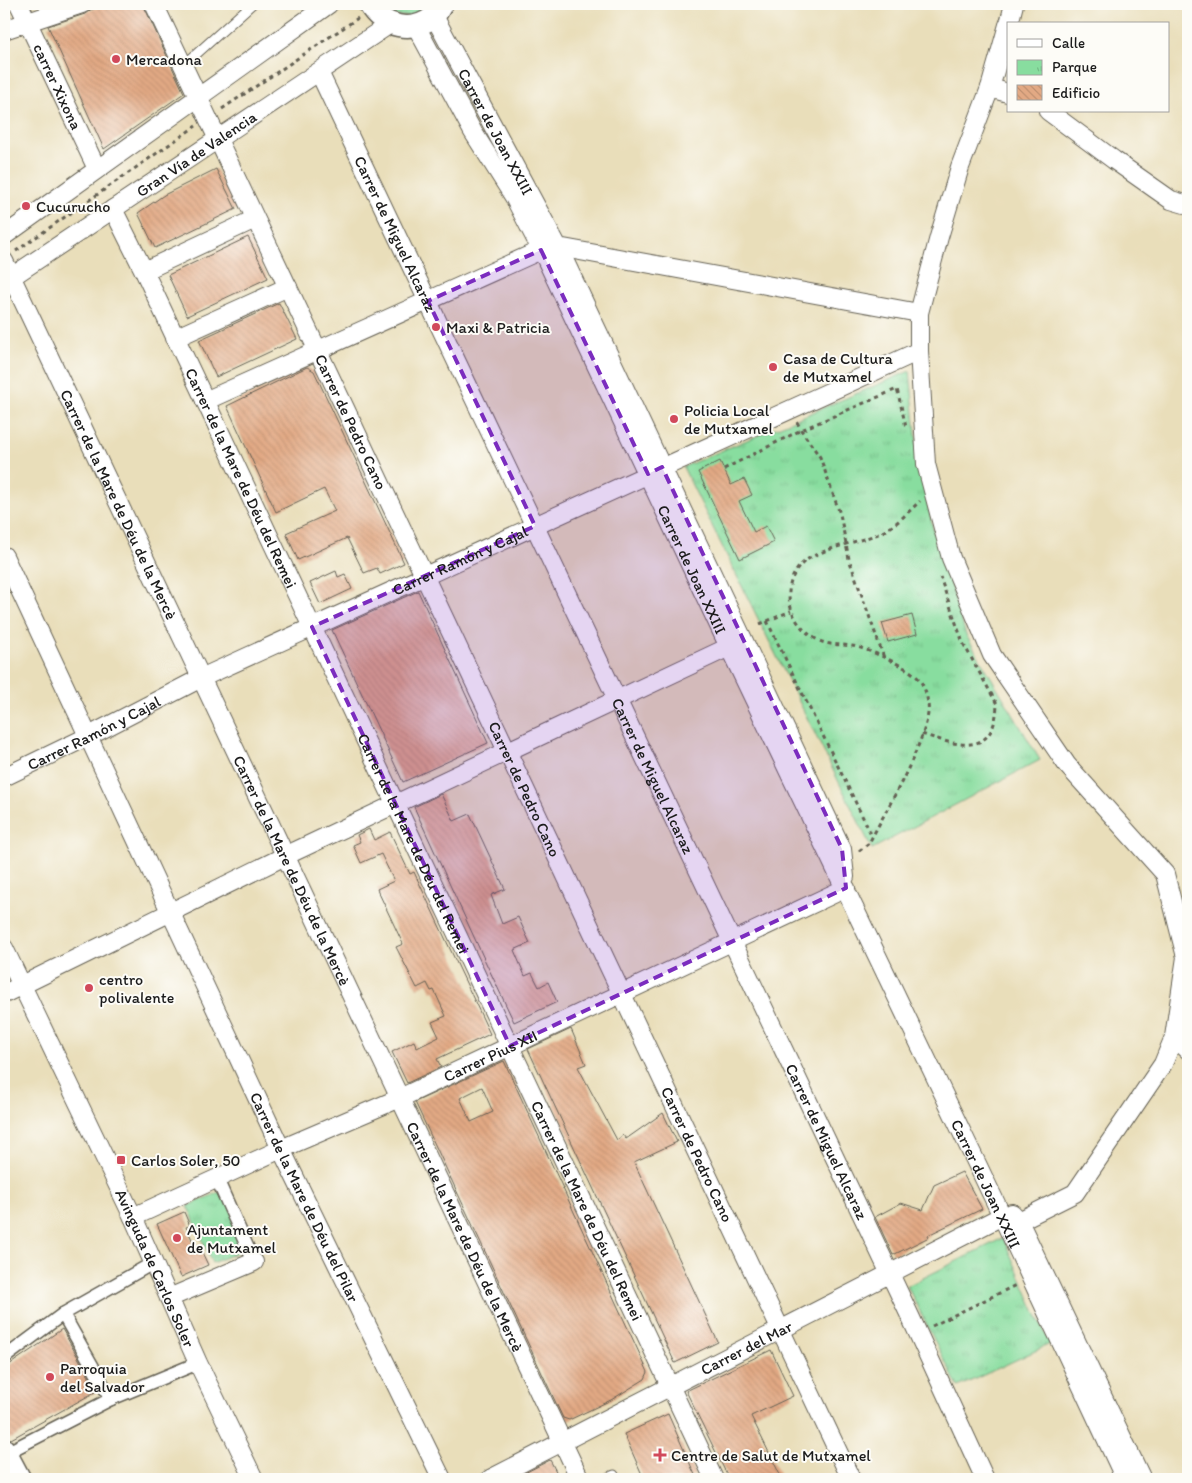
<svg xmlns="http://www.w3.org/2000/svg" width="1192" height="1483" font-family="Itim,sans-serif">
  <defs>
    <pattern id="park-tufts" width="24" height="20" patternUnits="userSpaceOnUse" patternTransform="scale(1.25)"><rect width="24" height="20" fill="#88dd9f"/><path d="M3 7l-1-3M5 7V3M7 7l1-3M15 17l-1-3M17 17v-4M19 17l1-3" fill="none" stroke="#75bd88"/></pattern>
    <pattern id="building-back-hatch" width="6" height="6" patternUnits="userSpaceOnUse" patternTransform="scale(1.25)"><rect width="6" height="6" fill="#e2a984"/><path d="M-1 5l2 2M0 0l6 6M5-1l2 2" fill="none" stroke="#c19171"/></pattern>
  </defs>
  <rect width="100%" height="100%" fill="#fdfcf7"/>
  <filter id="ink" filterUnits="userSpaceOnUse"><feTurbulence type="fractalNoise" baseFrequency=".02" numOctaves="2"/><feDisplacementMap in="SourceGraphic" scale="10" xChannelSelector="R" yChannelSelector="G"/><feConvolveMatrix kernelMatrix="1 2 1 2 8 2 1 2 1" color-interpolation-filters="sRGB"/></filter>
  <filter id="wash" filterUnits="userSpaceOnUse"><feTurbulence type="fractalNoise" baseFrequency=".0096" numOctaves="4" result="noise"/><feDisplacementMap in="SourceGraphic" scale="20" xChannelSelector="R" yChannelSelector="G"/><feGaussianBlur stdDeviation="1.12" result="paint"/><feColorMatrix in="noise" values="0 0 0 0 0 0 0 0 0 0 0 0 0 0 0 0 0 1.4 0 .05"/><feComposite in="paint" operator="in"/></filter>
  <g filter="url(#wash)">
    <rect width="100%" height="100%" fill="#e9deba"/>
    <!-- green -->
    <polygon fill="#88dd9f" stroke="#527c5e" points="378,4 432,4 425,11 416,16 395,16"/>
    <!-- park -->
    <g fill="url(#park-tufts)" stroke="#527c5e">
      <polygon points="910,371 918,455 933,529 966,635 1040,760 872,849 683,467"/>
      <polygon points="224,1190 249,1247 212,1263 188,1206"/>
      <polygon points="1003,1238 1050,1344 958,1387 907,1286"/>
    </g>
    <g id="blocks">
      <!-- building -->
      <g fill="url(#building-back-hatch)" fill-rule="evenodd">
        <polygon points="109,4 143,4 184,93 104,149 48,26 85,14 90,10"/>
        <polygon points="216,169 236,209 155,248 138,213 164,195"/>
        <polygon points="248,237 268,278 187,316 168,275"/>
        <polygon points="279,303 297,339 216,377 199,340"/>
        <polygon points="307,367 314,371 404,563 380,574 377,568 364,573 347,538 298,560 286,533 335,511 324,489 276,512 227,406"/>
        <polygon points="720,461 731,485 744,479 752,495 739,501 754,532 766,526 774,542 740,559 698,472"/>
        <polygon points="336,571 338,577 345,574 352,589 320,604 310,583"/>
        <polygon points="418,591 488,743 403,782 332,630"/>
        <polygon points="912,615 917,634 888,642 882,623"/>
        <polygon points="441,794 454,821 470,814 505,889 491,895 502,924 518,917 530,943 514,950 525,976 532,973 539,987 548,982 557,1002 514,1022 486,963 414,807"/>
        <polygon points="369,829 374,840 390,832 410,874 414,872 490,1034 437,1059 441,1067 407,1083 392,1052 414,1041 417,1048 439,1037 432,1022 446,1016 434,990 431,991 427,983 417,988 396,947 403,944 377,889 394,881 381,854 361,863 353,845 360,842 357,835"/>
        <polygon points="571,1029 586,1064 578,1067 617,1140 623,1135 626,1139 663,1113 677,1142 634,1162 718,1342 675,1363 528,1049"/>
        <path d="M504,1061l144,311 -3,7 -34,21 -42,20 -6,-2 -148,-316zM482,1087l11,25 -22,10 -11,-24z"/>
        <polygon points="962,1172 982,1209 928,1235 929,1237 893,1255 875,1217 901,1203 923,1210 934,1185"/>
        <polygon points="184,1212 190,1226 186,1227 197,1250 200,1248 208,1265 181,1277 157,1224"/>
        <polygon points="62,1329 97,1391 11,1439 8,1438 4,1429 4,1366 9,1365"/>
        <polygon points="771,1350 793,1396 751,1416 782,1479 729,1479 686,1391"/>
        <polygon points="668,1414 695,1475 686,1479 644,1479 624,1434"/>
        <polygon points="550,1460 560,1479 513,1479"/>
      </g>
    </g>
  </g>
  <g filter="url(#ink)">
    <use href="#blocks" fill-opacity="0" stroke="#646053" stroke-width="1"/>
    <g fill="none" stroke-linecap="round" stroke-linejoin="round">
      <!-- service casing -->
      <g stroke="#646053" stroke-width="11">
        <g id="service">
          <polyline points="183,66 252,4"/>
          <polyline points="605,1479 614,1475"/>
        </g>
      </g>
      <!-- pedestrian casing -->
      <g stroke="#646053" stroke-width="15">
        <g id="pedestrian">
          <polyline points="217,1179 254,1262"/>
          <polyline points="63,1314 111,1399"/>
          <polyline points="4,1358 63,1314 153,1263"/>
          <polyline points="6,1453 111,1399 198,1363"/>
        </g>
      </g>
      <!-- minor casing -->
      <g stroke="#646053" stroke-width="20">
        <g id="minor">
          <path id="s1" d="M19,4l78,165"/>
          <path id="s2" d="M154,4l697,1475"/>
          <path id="s3" d="M434,16l124,231 361,66"/>
          <polyline points="1009,24 1014,4"/>
          <path id="s4" d="M416,26l57,106 41,65 32,62 183,388 273,569 123,263"/>
          <polyline points="4,30 82,4"/>
          <path id="s5" d="M319,72l591,1244 75,163"/>
          <polyline points="990,88 1008,93"/>
          <polyline points="1048,111 1114,160 1171,200 1188,205"/>
          <path id="s6" d="M113,209l31,62 570,1208"/>
          <polyline points="4,236 329,4"/>
          <path id="s7" d="M4,261l576,1218"/>
          <polyline points="144,271 255,219"/>
          <path id="s8" d="M4,282l386,-258"/>
          <polyline points="175,338 288,287"/>
          <polyline points="205,401 541,250 558,247 842,849 845,877"/>
          <path id="s9" d="M4,556l277,593 161,330"/>
          <path id="s10" d="M4,777l85,-41 112,-58 718,-327"/>
          <path id="s11" d="M4,948l129,269 65,146 56,116"/>
          <polyline points="4,994 285,856 729,647"/>
          <polyline points="1174,1037 1188,1050"/>
          <polyline points="1012,1213 1019,1221 1142,1479"/>
          <polyline points="1002,1216 1019,1221 1075,1193 1163,1064 1174,1037 1186,957 1165,874 1067,765 992,655 951,558 926,464 919,351 919,313 939,237 960,167 990,88 1008,25"/>
          <path id="s12" d="M133,1217l148,-68 119,-51 446,-210"/>
          <polyline points="169,1298 254,1262"/>
          <path id="s13" d="M490,1479l512,-263"/>
        </g>
      </g>
      <!-- tertiary casing -->
      <g stroke="#646053" stroke-width="24">
        <g id="tertiary">
          <path d="M369,4c13,23 43,30 64,13 4,-3 6,-9 9,-13"/>
          <polyline points="4,1449 20,1479"/>
        </g>
      </g>
      <!-- path -->
      <g stroke="#646053" stroke-width="3" stroke-dasharray="4 4" stroke-linecap="butt">
        <polyline points="222,109 358,18"/>
        <polyline points="16,251 196,126"/>
        <polyline points="797,422 801,430 820,457 840,514 849,559 884,658"/>
        <polyline points="724,469 801,430 897,389 906,427"/>
        <polyline points="767,621 872,836"/>
        <polyline points="760,624 791,611"/>
        <path d="M922,734c38,13 73,23 75,-30l-34,-61 -23,-66"/>
        <path d="M859,851l10,-8c14,-27 64,-112 59,-139 -1,-9 -4,-20 -11,-27 -11,-11 -50,-29 -65,-31 -13,-2 -25,0 -36,-7 -28,-16 -38,-54 -12,-77 16,-13 54,-20 74,-28 17,-7 29,-21 42,-33"/>
        <polyline points="932,1326 1018,1284"/>
      </g>
      <!-- service -->
      <use href="#service" stroke="#fff" stroke-width="9"/>
      <!-- pedestrian -->
      <use href="#pedestrian" stroke="#fff" stroke-width="12"/>
      <!-- minor -->
      <use href="#minor" stroke="#fff" stroke-width="18"/>
      <!-- tertiary -->
      <use href="#tertiary" stroke="#fff" stroke-width="21"/>
    </g>
  </g>
  <!-- marked area -->
  <path fill="#7b2cbf" fill-opacity="0.2" stroke="#7b2cbf" stroke-width="4" stroke-dasharray="10 6" stroke-linejoin="round" d="M541,250l107,224 14,-7 180,382 4,39 -336,158 -198,-419 223,-101 -107,-225z"/>
  <!-- markers -->
  <g fill="#d1495b" stroke="#fdfcf7" stroke-width="2">
    <circle cx="116" cy="59" r="5"/>
    <circle cx="26" cy="206" r="5"/>
    <circle cx="436" cy="327" r="5"/>
    <circle cx="773" cy="367" r="5"/>
    <circle cx="674" cy="419" r="5"/>
    <circle cx="89" cy="988" r="5"/>
    <rect x="116" y="1155" width="10" height="10" rx="2.5"/>
    <circle cx="177" cy="1238" r="5"/>
    <circle cx="50" cy="1377" r="5"/>
    <path d="M657.5 1447.5h5v5h5v5h-5v5h-5v-5h-5v-5h5z"/>
  </g>
  <g text-anchor="middle" dominant-baseline="central" stroke-width="4" stroke-linejoin="round" paint-order="stroke">
    <!-- poi labels -->
    <g font-size="16" fill="#1c1c1c" stroke="#fdfcf7" text-anchor="start">
      <text x="126" y="59">Mercadona</text>
      <text x="36" y="206">Cucurucho</text>
      <text x="446" y="327">Maxi &amp; Patricia</text>
      <text x="783" y="358">Casa de Cultura<tspan x="783" dy="18">de Mutxamel</tspan></text>
      <text x="684" y="410">Policia Local<tspan x="684" dy="18">de Mutxamel</tspan></text>
      <text x="99" y="979">centro<tspan x="99" dy="18">polivalente</tspan></text>
      <text x="131" y="1160">Carlos Soler, 50</text>
      <text x="187" y="1229">Ajuntament<tspan x="187" dy="18">de Mutxamel</tspan></text>
      <text x="60" y="1368">Parroquia<tspan x="60" dy="18">del Salvador</tspan></text>
      <text x="671" y="1455">Centre de Salut de Mutxamel</text>
    </g>
    <!-- street labels -->
    <g font-size="16" fill="#1c1c1c" stroke="#fdfcf7">
      <text stroke="none"><textPath href="#s1" startOffset="91">carrer Xixona</textPath></text>
      <text stroke="none"><textPath href="#s3" startOffset="131">Carrer de Joan XXIII</textPath></text>
      <text stroke="none"><textPath href="#s8" startOffset="231">Gran Vía de Valencia</textPath></text>
      <text stroke="none"><textPath href="#s5" startOffset="179">Carrer de Miguel Alcaraz</textPath></text>
      <text stroke="none"><textPath href="#s2" startOffset="462">Carrer de Pedro Cano</textPath></text>
      <text stroke="none"><textPath href="#s6" startOffset="298">Carrer de la Mare de Déu del Remei</textPath></text>
      <text stroke="none"><textPath href="#s7" startOffset="269">Carrer de la Mare de Déu de la Mercè</textPath></text>
      <text stroke="none"><textPath href="#s10" startOffset="505">Carrer Ramón y Cajal</textPath></text>
      <text stroke="none"><textPath href="#s4" startOffset="610">Carrer de Joan XXIII</textPath></text>
      <text stroke="none"><textPath href="#s10" startOffset="100">Carrer Ramón y Cajal</textPath></text>
      <text stroke="none"><textPath href="#s5" startOffset="779">Carrer de Miguel Alcaraz</textPath></text>
      <text stroke="none"><textPath href="#s2" startOffset="868">Carrer de Pedro Cano</textPath></text>
      <text stroke="none"><textPath href="#s6" startOffset="702">Carrer de la Mare de Déu del Remei</textPath></text>
      <text stroke="none"><textPath href="#s7" startOffset="674">Carrer de la Mare de Déu de la Mercè</textPath></text>
      <text stroke="none"><textPath href="#s12" startOffset="392">Carrer Pius XII</textPath></text>
      <text stroke="none"><textPath href="#s5" startOffset="1184">Carrer de Miguel Alcaraz</textPath></text>
      <text stroke="none"><textPath href="#s2" startOffset="1272">Carrer de Pedro Cano</textPath></text>
      <text stroke="none"><textPath href="#s4" startOffset="1291">Carrer de Joan XXIII</textPath></text>
      <text stroke="none"><textPath href="#s9" startOffset="708">Carrer de la Mare de Déu del Pilar</textPath></text>
      <text stroke="none"><textPath href="#s6" startOffset="1108">Carrer de la Mare de Déu del Remei</textPath></text>
      <text stroke="none"><textPath href="#s7" startOffset="1079">Carrer de la Mare de Déu de la Mercè</textPath></text>
      <text stroke="none"><textPath href="#s11" startOffset="354">Avinguda de Carlos Soler</textPath></text>
      <text stroke="none"><textPath href="#s13" startOffset="288">Carrer del Mar</textPath></text>
    </g>
  </g>
  <!-- margin -->
  <rect width="1192" height="1483" fill="none" stroke="#fdfcf7" stroke-width="20"/>
  <!-- legend -->
  <rect x="1007" y="22" width="162" height="90" fill="#fdfcf7" stroke="#a3a29f"/>
  <rect x="1017" y="39" width="25" height="8" fill="#ffffff" stroke="#a3a29f"/>
  <text x="1052" y="48" font-size="15" fill="#1c1c1c">Calle</text>
  <rect x="1017" y="60" width="25" height="15" fill="url(#park-tufts)" stroke="#a3a29f"/>
  <text x="1052" y="72" font-size="15" fill="#1c1c1c">Parque</text>
  <rect x="1017" y="85" width="25" height="15" fill="url(#building-back-hatch)" stroke="#a3a29f"/>
  <text x="1052" y="98" font-size="15" fill="#1c1c1c">Edificio</text>
</svg>
